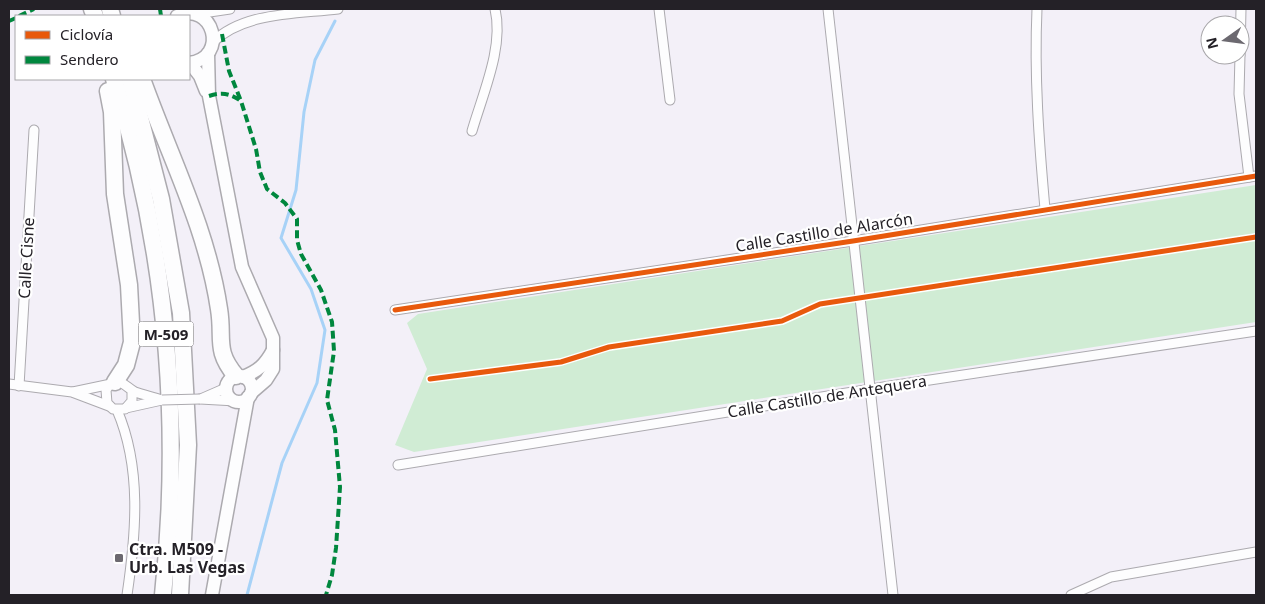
<svg xmlns="http://www.w3.org/2000/svg" width="1265" height="604" font-family="'Noto Sans',sans-serif">
  <rect width="100%" height="100%" fill="#f3f0f8"/>
  <!-- green -->
  <polygon fill="#d0ecd4" points="1256,185 1256,322 414,452 395,445 427,369 407,323 418,314"/>
  <g fill="none" stroke-linecap="round" stroke-linejoin="round">
    <!-- stream -->
    <polyline stroke="#a7d2f7" stroke-width="3" points="247,595 282,463 317,383 325,330 311,289 281,238 296,190 304,112 315,60 335,21"/>
    <!-- street casing -->
    <g stroke="#acaaaf" stroke-width="11">
      <g id="street">
        <polyline points="659,9 670,100"/>
        <polyline points="828,9 893,595"/>
        <path d="M1037,9c-3,67 2,133 8,200"/>
        <polyline points="196,14 230,9"/>
        <path d="M213,42c31,-30 84,-28 125,-33"/>
        <polyline points="1240,55 1239,94 1249,177"/>
        <polyline points="1240,55 1241,9"/>
        <path d="M472,131c11,-38 32,-84 23,-122"/>
        <polyline points="395,310 853,241 1256,176"/>
        <polyline points="9,384 72,392 109,406"/>
        <polyline points="19,386 34,130"/>
        <path d="M132,391v10l-7,8h-12l-6,-6 -1,-13c11,-18 19,-3 29,2 9,3 18,5 27,8"/>
        <polyline points="73,392 111,384"/>
        <polyline points="203,398 226,388"/>
        <polyline points="200,399 236,401"/>
        <polyline points="126,408 162,400"/>
        <path d="M117,410c25,58 19,124 10,185"/>
        <polyline points="398,465 890,386 1256,331"/>
        <polyline points="1071,595 1111,577 1256,552"/>
      </g>
    </g>
    <!-- secondary casing -->
    <g stroke="#acaaaf" stroke-width="15">
      <g id="secondary">
        <path d="M177,16c36,-16 53,42 12,47"/>
        <polyline points="208,54 209,96 242,267 273,338 273,369 266,380 251,393"/>
        <polyline points="190,63 200,76 206,91"/>
        <circle cx="239" cy="389" r="13"/>
        <path d="M243,377c15,-6 22,-12 30,-27"/>
        <polyline points="212,595 248,397"/>
      </g>
    </g>
    <!-- highway casing -->
    <g stroke="#acaaaf" stroke-width="19">
      <g id="highway">
        <polyline points="92,9 95,16"/>
        <polyline points="110,9 112,16"/>
        <path d="M114,79c52,168 68,341 49,516"/>
        <polyline points="130,79 161,199 181,313 188,445 180,595"/>
        <path d="M142,79c27,76 65,149 77,230 5,30 -5,41 17,67"/>
        <polyline points="108,91 112,112 115,194 129,285 132,342 126,365 115,382"/>
      </g>
    </g>
    <!-- path -->
    <g stroke="#d8d6d9" stroke-width="2" stroke-dasharray="4 2.5" stroke-linecap="butt">
      <polyline points="871,296 1256,237"/>
      <polyline points="430,379 561,362 609,347 782,321 820,304 851,299"/>
    </g>
    <!-- street -->
    <use href="#street" stroke="#fdfdfe" stroke-width="9"/>
    <!-- secondary -->
    <use href="#secondary" stroke="#fdfdfe" stroke-width="12"/>
    <!-- highway -->
    <use href="#highway" stroke="#fdfdfe" stroke-width="16"/>
    <!-- street-bridge casing -->
    <g stroke="#acaaaf" stroke-width="11" stroke-linecap="butt">
      <polyline id="street-bridge" points="162,400 200,399"/>
    </g>
    <!-- street-bridge -->
    <use href="#street-bridge" stroke="#fdfdfe" stroke-width="9"/>
    <!-- quiet -->
    <g stroke="#00873e" stroke-width="4" stroke-dasharray="8 4" stroke-linecap="butt">
      <polyline points="160,9 161,16"/>
      <polyline points="19,16 34,9"/>
      <polyline points="9,21 16,18"/>
      <polyline points="222,34 229,71 241,101"/>
      <path d="M209,96c13,-4 20,-3 32,5l15,48 4,23 7,17 18,14 12,16v21l4,14 20,36 11,32 2,29 -7,49 8,30 5,57 -4,61 -4,27 -6,20"/>
    </g>
    <!-- cycleway casing -->
    <g stroke="#fff" stroke-width="8">
      <g id="cycleway">
        <polyline points="395,310 853,241 1256,176"/>
        <polyline points="430,379 561,362 609,347 782,321 820,304 1256,237"/>
      </g>
    </g>
    <!-- cycleway -->
    <use href="#cycleway" stroke="#e8590c" stroke-width="5"/>
  </g>
  <!-- markers -->
  <rect fill="#6c6970" stroke="#fff" stroke-width="2" x="114" y="553" width="10" height="10" rx="2.5"/>
  <g text-anchor="middle" dominant-baseline="central" stroke-width="4.5" stroke-linejoin="round" paint-order="stroke">
    <!-- shield labels -->
    <rect fill="#fff" stroke="#666468" stroke-width="1" x="138.5" y="321.5" width="55" height="25" rx="4"/>
    <g font-size="15" font-weight="bold" fill="#242127">
      <text x="166" y="334">M-509</text>
    </g>
    <!-- street labels -->
    <g font-size="16" fill="#242127" stroke="#fff">
      <text transform="translate(824 232) rotate(-9)">Calle Castillo de Alarcón</text>
      <text transform="translate(26 258) rotate(-87)">Calle Cisne</text>
      <text transform="translate(827 396) rotate(-9)">Calle Castillo de Antequera</text>
    </g>
    <!-- poi labels -->
    <g font-size="16" font-weight="bold" fill="#242127" stroke="#fff" text-anchor="start">
      <text x="129" y="549">Ctra. M509 -<tspan x="129" dy="18">Urb. Las Vegas</tspan></text>
    </g>
  </g>
  <!-- border -->
  <rect width="1265" height="604" fill="none" stroke="#242127" stroke-width="20"/>
  <!-- legend -->
  <rect x="15" y="15" width="175" height="65" fill="#ffffff" stroke="#a7a6a9"/>
  <rect x="25" y="31" width="25" height="8" fill="#e8590c" stroke="#a7a6a9"/>
  <text x="60" y="40" font-size="15" fill="#242127">Ciclovía</text>
  <rect x="25" y="56" width="25" height="8" fill="#00873e" stroke="#a7a6a9"/>
  <text x="60" y="65" font-size="15" fill="#242127">Sendero</text>
  <!-- north arrow -->
  <g transform="translate(1225 40) rotate(256)"><circle r="24" fill="#ffffff" stroke="#a7a6a9"/>
  <path d="M0-4L9 19L0 12L-9 19Z" fill="#6c6970"/>
  <text y="-8" font-size="14" font-weight="bold" text-anchor="middle" fill="#242127">N</text>
  </g>
</svg>
